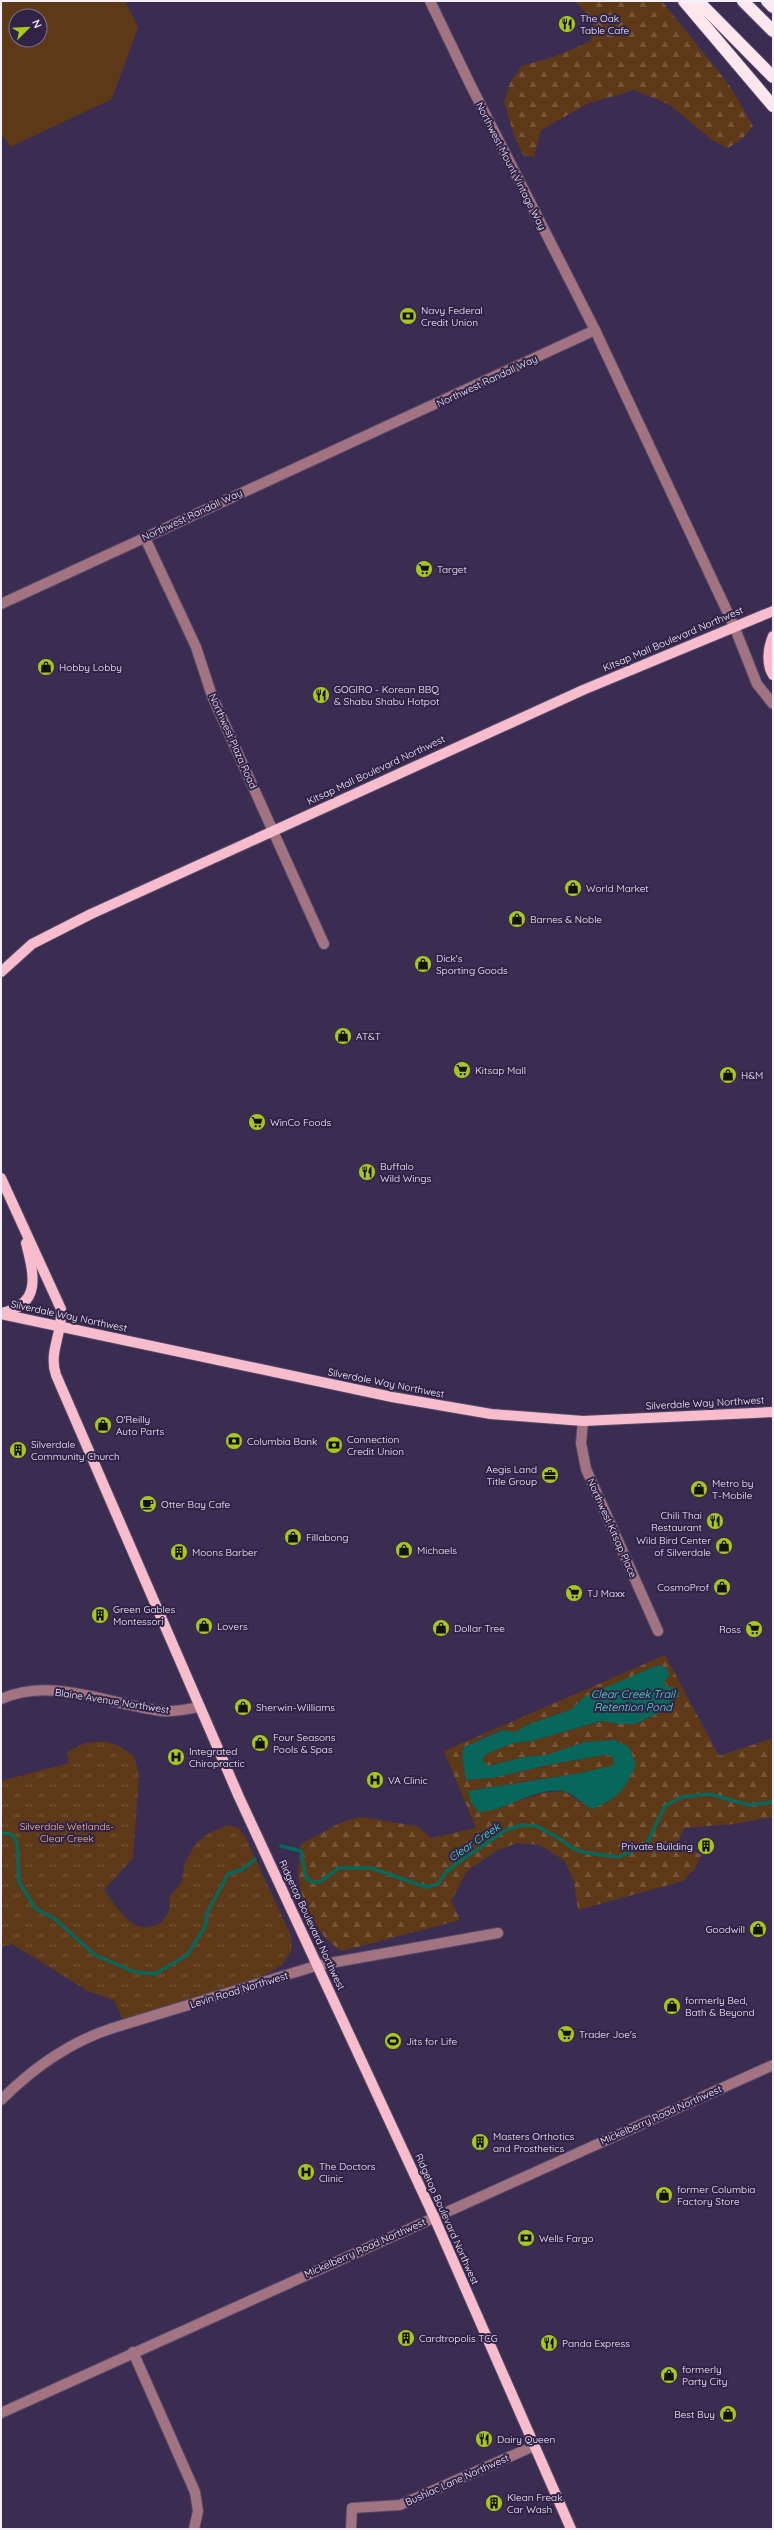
<svg xmlns="http://www.w3.org/2000/svg" width="774" height="2530" font-family="Quicksand,sans-serif">
  <defs>
    <pattern id="grass-tufts" width="24" height="20" patternUnits="userSpaceOnUse"><rect width="24" height="20" fill="#5d3918"/><path d="M3 7l-1-3M5 7V3M7 7l1-3M15 17l-1-3M17 17v-4M19 17l1-3" fill="none" stroke="#75563a"/></pattern>
    <pattern id="forest-firs" width="22" height="20" patternUnits="userSpaceOnUse"><rect width="22" height="20" fill="#5d3918"/><path d="M5 1l3.5 6h-7zM16 11l3.5 6h-7z" fill="#75563a"/></pattern>
  </defs>
  <rect width="100%" height="100%" fill="#3b2d52"/>
  <!-- grass -->
  <path fill="url(#grass-tufts)" d="M105,1741l14,5 15,10 5,18 -6,84 -29,32c8,10 18,26 28,33 19,12 42,-3 37,-26l12,-14 4,-21 12,-20 12,-9 20,-8 9,3 7,8 46,100 1,14 -10,15 -40,23 -117,36 -11,-24 -26,-9 -76,-47 -11,3v-166l68,-18 -2,-11 18,-9z"/>
  <!-- forest -->
  <g fill="url(#forest-firs)" fill-rule="evenodd">
    <polygon points="576,1 662,1 730,86 753,126 743,138 728,148 712,140 670,105 634,90 587,104 541,130 534,157 524,156 515,138 504,102 510,83 522,66 556,56 591,41 592,22"/>
    <path d="M665,1655l54,101 54,-18v79l-39,7 -50,4 -6,15 23,12 -6,13 -12,13 -105,29 -4,-28 -9,-21 -25,-16 -23,-2 -21,8 -29,20 -16,30 9,19 -118,31c-20,-11 -37,-40 -42,-63 -3,-15 -1,-29 1,-44l41,-22 19,-5 56,9 14,12 45,-10 -32,-77zM664,1682l11,20 -10,8 -30,14h-18l-14,-3 -72,20 -18,2 -27,11 -4,6 6,6 36,-9 22,-2 39,-13 30,-2 14,7c-5,38 2,45 -37,62l-28,-18 -22,2 -21,7 -48,-10 108,-17 33,-8 -1,-8 -7,-2 -49,8 -65,15 -26,2 -4,-24 2,-9 38,-17 13,3 12,-8 45,-16 12,-12z"/>
  </g>
  <!-- pitch -->
  <path fill="#5d3918" fill-rule="evenodd" d="M1,1h124l13,26 -26,72 -102,48 -9,-14zM16,16h24v24h-24z"/>
  <!-- water -->
  <path fill="#08675b" d="M662,1665l6,5 1,6 -5,6 1,4 12,2 2,7 -14,15 -30,14h-18l-15,-3 -71,20 -18,2 -27,11 -4,6 7,6 35,-9 22,-2 39,-13 30,-2 14,7 7,18c-13,27 -16,32 -44,44 -9,-4 -20,-17 -29,-18 -29,-4 -56,20 -84,21l-8,-10 -3,-11 113,-18 33,-8 -1,-8 -7,-2 -49,8 -65,15 -26,2 -4,-24 2,-9 39,-17 12,2 12,-7 45,-16 12,-12 69,-30z"/>
  <g fill="none" stroke-linecap="round" stroke-linejoin="round">
    <!-- stream -->
    <g stroke="#08675b" stroke-width="3.5">
      <polyline points="1,1833 11,1834 17,1842 19,1882 36,1909 54,1918 95,1955 135,1972 155,1974 187,1955 205,1927 207,1913 228,1874 243,1869 255,1859"/>
      <polyline points="281,1846 301,1851 306,1878 312,1882 320,1882 339,1868 371,1868 426,1887 438,1884 446,1872 460,1861 506,1830 522,1825 537,1826 560,1839 574,1849 587,1853 619,1857 646,1845 665,1806 682,1797 709,1794 749,1805 773,1802"/>
    </g>
    <!-- minor casing -->
    <g stroke="#55486a" stroke-width="12">
      <g id="minor">
        <polyline points="430,1 470,84 595,330 734,626 757,684 773,704"/>
        <polyline points="145,538 196,647 212,696 324,944"/>
        <polyline points="1,604 595,330"/>
        <polyline points="583,1421 581,1443 586,1469 658,1631"/>
        <path d="M1,1699c52,-23 109,6 162,12 12,1 25,-2 36,-4"/>
        <path d="M1,2100c33,-33 68,-58 112,-72l206,-63 179,-32"/>
        <polyline points="133,2352 195,2492 198,2511 194,2529"/>
        <polyline points="1,2413 773,2065"/>
        <polyline points="351,2529 352,2508 400,2505 534,2446"/>
      </g>
    </g>
    <!-- major casing -->
    <g stroke="#55486a" stroke-width="12">
      <g id="major">
        <path d="M773,636c-5,12 -7,28 0,39"/>
        <polyline points="1,972 32,944 91,914 583,690 773,611"/>
        <path d="M1,1178l60,131c2,24 -13,43 -5,66l183,422 195,420 137,312"/>
        <path d="M2,1313c40,-9 32,-38 24,-70"/>
        <polyline points="1,1314 392,1397 491,1414 583,1421 773,1412"/>
      </g>
    </g>
    <!-- highway casing -->
    <g stroke="#55486a" stroke-width="14">
      <g id="highway">
        <polyline points="684,1 773,106"/>
        <polyline points="698,1 773,77"/>
        <polyline points="743,1 773,31"/>
        <polyline points="767,1 773,7"/>
      </g>
    </g>
    <!-- minor -->
    <use href="#minor" stroke="#a27481" stroke-width="10"/>
    <!-- major -->
    <use href="#major" stroke="#f7bdcd" stroke-width="10"/>
    <!-- highway -->
    <use href="#highway" stroke="#ffe7ed" stroke-width="12"/>
  </g>
  <!-- icons -->
  <defs>
    <g id="restaurant-disc" transform="scale(0.9)"><circle r="9.5" fill="#a8c71d" stroke="#312347"/><path d="M-5-6h1v4h1v-4h1v4h1v-4h1v5L-1.5 .5V6h-2V.5L-5-1ZM5-6V6H3V1.5H1.5Q1.5-4 5-6Z" fill="#111"/></g>
    <g id="bank-disc" transform="scale(0.9)"><circle r="9.5" fill="#a8c71d" stroke="#312347"/><path d="M-6-4H6V4H-6ZM0-2.3a2.3 2.3 0 1 0 0 4.6a2.3 2.3 0 1 0 0-4.6Z" fill="#111"/></g>
    <g id="supermarket-disc" transform="scale(0.9)"><circle r="9.5" fill="#a8c71d" stroke="#312347"/><path d="M-6-5.5h2.5l.6 2H6L4.5 2H-2.5L-4.4-4H-6ZM-1.5 3.2a1.3 1.3 0 1 0 .1 0ZM3 3.2a1.3 1.3 0 1 0 .1 0Z" fill="#111"/></g>
    <g id="shop-disc" transform="scale(0.9)"><circle r="9.5" fill="#a8c71d" stroke="#312347"/><path d="M-5-2.5h2.3a2.7 3.5 0 0 1 5.4 0H5L5.5 6h-11ZM-1.5-2.5h3a1.5 2.3 0 0 0-3 0Z" fill="#111"/></g>
    <g id="building-disc" transform="scale(0.9)"><circle r="9.5" fill="#a8c71d" stroke="#312347"/><path d="M-4-6H4V6H1V3H-1V6H-4ZM-2.5-4.3h1.7v1.8h-1.7ZM.8-4.3h1.7v1.8H.8ZM-2.5-1h1.7V.8h-1.7ZM.8-1h1.7V.8H.8Z" fill="#111"/></g>
    <g id="office-disc" transform="scale(0.9)"><circle r="9.5" fill="#a8c71d" stroke="#312347"/><path d="M-6-3h4V-5.5h4V-3h4V5H-6ZM-1-4.5V-3h2v-1.5ZM-6 0V1H6V0Z" fill="#111"/></g>
    <g id="cafe-disc" transform="scale(0.9)"><circle r="9.5" fill="#a8c71d" stroke="#312347"/><path d="M-5.5-4.5H6V0H3Q3 3.5 0 3.5H-2.5Q-5.5 3.5-5.5 0ZM3-3.2v2h1.7v-2ZM-6 4.5H4V6H-6Z" fill="#111"/></g>
    <g id="hospital-disc" transform="scale(0.9)"><circle r="9.5" fill="#a8c71d" stroke="#312347"/><path d="M-5-5h3v3.5h4V-5h3V5h-3V1.5h-4V5h-3Z" fill="#111"/></g>
    <g id="stadium-disc" transform="scale(0.9)"><circle r="9.5" fill="#a8c71d" stroke="#312347"/><path d="M0-5a6.5 5 0 1 0 0 10a6.5 5 0 1 0 0-10ZM-3.5-1.8h7v3.6h-7Z" fill="#111"/></g>
  </defs>
  <g fill-rule="evenodd">
    <use href="#restaurant-disc" x="567" y="24"/>
    <use href="#bank-disc" x="408" y="316"/>
    <use href="#supermarket-disc" x="424" y="569"/>
    <use href="#shop-disc" x="46" y="667"/>
    <use href="#restaurant-disc" x="321" y="695"/>
    <use href="#shop-disc" x="573" y="888"/>
    <use href="#shop-disc" x="517" y="919"/>
    <use href="#shop-disc" x="423" y="964"/>
    <use href="#shop-disc" x="343" y="1036"/>
    <use href="#supermarket-disc" x="462" y="1070"/>
    <use href="#shop-disc" x="728" y="1075"/>
    <use href="#supermarket-disc" x="257" y="1122"/>
    <use href="#restaurant-disc" x="367" y="1172"/>
    <use href="#shop-disc" x="103" y="1425"/>
    <use href="#bank-disc" x="234" y="1441"/>
    <use href="#bank-disc" x="334" y="1445"/>
    <use href="#building-disc" x="18" y="1450"/>
    <use href="#office-disc" x="550" y="1475"/>
    <use href="#shop-disc" x="699" y="1489"/>
    <use href="#cafe-disc" x="148" y="1504"/>
    <use href="#restaurant-disc" x="715" y="1521"/>
    <use href="#shop-disc" x="293" y="1537"/>
    <use href="#shop-disc" x="724" y="1546"/>
    <use href="#shop-disc" x="404" y="1550"/>
    <use href="#building-disc" x="179" y="1552"/>
    <use href="#shop-disc" x="722" y="1587"/>
    <use href="#supermarket-disc" x="574" y="1593"/>
    <use href="#building-disc" x="100" y="1615"/>
    <use href="#shop-disc" x="204" y="1626"/>
    <use href="#shop-disc" x="441" y="1628"/>
    <use href="#supermarket-disc" x="754" y="1629"/>
    <use href="#shop-disc" x="243" y="1707"/>
    <use href="#shop-disc" x="260" y="1743"/>
    <use href="#hospital-disc" x="176" y="1757"/>
    <use href="#hospital-disc" x="375" y="1780"/>
    <use href="#building-disc" x="706" y="1846"/>
    <use href="#shop-disc" x="758" y="1929"/>
    <use href="#shop-disc" x="672" y="2006"/>
    <use href="#supermarket-disc" x="566" y="2034"/>
    <use href="#stadium-disc" x="393" y="2041"/>
    <use href="#building-disc" x="480" y="2142"/>
    <use href="#hospital-disc" x="306" y="2172"/>
    <use href="#shop-disc" x="664" y="2195"/>
    <use href="#bank-disc" x="526" y="2238"/>
    <use href="#building-disc" x="406" y="2338"/>
    <use href="#restaurant-disc" x="549" y="2343"/>
    <use href="#shop-disc" x="669" y="2375"/>
    <use href="#shop-disc" x="728" y="2414"/>
    <use href="#restaurant-disc" x="484" y="2439"/>
    <use href="#building-disc" x="494" y="2503"/>
  </g>
  <g text-anchor="middle" dominant-baseline="central" stroke-width="4" stroke-linejoin="round" paint-order="stroke">
    <!-- poi labels -->
    <g font-size="10" fill="#f4effd" stroke="#312347" text-anchor="start">
      <text x="580" y="18">The Oak<tspan x="580" dy="12">Table Cafe</tspan></text>
      <text x="421" y="310">Navy Federal<tspan x="421" dy="12">Credit Union</tspan></text>
      <text x="437" y="569">Target</text>
      <text x="59" y="667">Hobby Lobby</text>
      <text x="334" y="689">GOGIRO - Korean BBQ<tspan x="334" dy="12">&amp; Shabu Shabu Hotpot</tspan></text>
      <text x="586" y="888">World Market</text>
      <text x="530" y="919">Barnes &amp; Noble</text>
      <text x="436" y="958">Dick's<tspan x="436" dy="12">Sporting Goods</tspan></text>
      <text x="356" y="1036">AT&amp;T</text>
      <text x="475" y="1070">Kitsap Mall</text>
      <text x="741" y="1075">H&amp;M</text>
      <text x="270" y="1122">WinCo Foods</text>
      <text x="380" y="1166">Buffalo<tspan x="380" dy="12">Wild Wings</tspan></text>
      <text x="116" y="1419">O'Reilly<tspan x="116" dy="12">Auto Parts</tspan></text>
      <text x="347" y="1439">Connection<tspan x="347" dy="12">Credit Union</tspan></text>
      <text x="247" y="1441">Columbia Bank</text>
      <text x="31" y="1444">Silverdale<tspan x="31" dy="12">Community Church</tspan></text>
      <text x="537" y="1469" text-anchor="end">Aegis Land<tspan x="537" dy="12">Title Group</tspan></text>
      <text x="712" y="1483">Metro by<tspan x="712" dy="12">T-Mobile</tspan></text>
      <text x="161" y="1504">Otter Bay Cafe</text>
      <text x="702" y="1515" text-anchor="end">Chili Thai<tspan x="702" dy="12">Restaurant</tspan></text>
      <text x="306" y="1537">Fillabong</text>
      <text x="711" y="1540" text-anchor="end">Wild Bird Center<tspan x="711" dy="12">of Silverdale</tspan></text>
      <text x="417" y="1550">Michaels</text>
      <text x="192" y="1552">Moons Barber</text>
      <text x="709" y="1587" text-anchor="end">CosmoProf</text>
      <text x="587" y="1593">TJ Maxx</text>
      <text x="113" y="1609">Green Gables<tspan x="113" dy="12">Montessori</tspan></text>
      <text x="217" y="1626">Lovers</text>
      <text x="454" y="1628">Dollar Tree</text>
      <text x="741" y="1629" text-anchor="end">Ross</text>
      <text x="256" y="1707">Sherwin-Williams</text>
      <text x="273" y="1737">Four Seasons<tspan x="273" dy="12">Pools &amp; Spas</tspan></text>
      <text x="189" y="1751">Integrated<tspan x="189" dy="12">Chiropractic</tspan></text>
      <text x="388" y="1780">VA Clinic</text>
      <text x="693" y="1846" text-anchor="end">Private Building</text>
      <text x="745" y="1929" text-anchor="end">Goodwill</text>
      <text x="685" y="2000">formerly Bed,<tspan x="685" dy="12">Bath &amp; Beyond</tspan></text>
      <text x="579" y="2034">Trader Joe's</text>
      <text x="406" y="2041">Jits for Life</text>
      <text x="493" y="2136">Masters Orthotics<tspan x="493" dy="12">and Prosthetics</tspan></text>
      <text x="319" y="2166">The Doctors<tspan x="319" dy="12">Clinic</tspan></text>
      <text x="677" y="2189">former Columbia<tspan x="677" dy="12">Factory Store</tspan></text>
      <text x="539" y="2238">Wells Fargo</text>
      <text x="419" y="2338">Cardtropolis TCG</text>
      <text x="562" y="2343">Panda Express</text>
      <text x="682" y="2369">formerly<tspan x="682" dy="12">Party City</tspan></text>
      <text x="715" y="2414" text-anchor="end">Best Buy</text>
      <text x="497" y="2439">Dairy Queen</text>
      <text x="507" y="2497">Klean Freak<tspan x="507" dy="12">Car Wash</tspan></text>
    </g>
    <!-- street labels -->
    <g font-size="10" fill="#f4effd" stroke="#312347">
      <text transform="translate(511 166) rotate(63)">Northwest Mount Vintage Way</text>
      <text transform="translate(487 381) rotate(-25)">Northwest Randall Way</text>
      <text transform="translate(192 515) rotate(-25)">Northwest Randall Way</text>
      <text transform="translate(673 639) rotate(-23)">Kitsap Mall Boulevard Northwest</text>
      <text transform="translate(233 741) rotate(66)">Northwest Plaza Road</text>
      <text transform="translate(376 770) rotate(-25)">Kitsap Mall Boulevard Northwest</text>
      <text transform="translate(69 1316) rotate(12)">Silverdale Way Northwest</text>
      <text transform="translate(386 1383) rotate(11)">Silverdale Way Northwest</text>
      <text transform="translate(705 1403) rotate(-3)">Silverdale Way Northwest</text>
      <text transform="translate(612 1528) rotate(66)">Northwest Kitsap Place</text>
      <text transform="translate(112 1701) rotate(9)">Blaine Avenue Northwest</text>
      <text transform="translate(312 1925) rotate(65)">Ridgetop Boulevard Northwest</text>
      <text transform="translate(239 1990) rotate(-17)">Levin Road Northwest</text>
      <text transform="translate(661 2115) rotate(-24)">Mickelberry Road Northwest</text>
      <text transform="translate(447 2219) rotate(66)">Ridgetop Boulevard Northwest</text>
      <text transform="translate(365 2248) rotate(-24)">Mickelberry Road Northwest</text>
      <text transform="translate(457 2480) rotate(-24)">Bushlac Lane Northwest</text>
    </g>
    <!-- park labels -->
    <g font-size="10" fill="#f9bb86" stroke="#312347">
      <text x="67" y="1826">Silverdale Wetlands-<tspan x="67" dy="12">Clear Creek</tspan></text>
    </g>
    <!-- water labels -->
    <g font-size="11" font-style="italic" fill="#49e4cd" stroke="#312347">
      <text x="633" y="1694">Clear Creek Trail<tspan x="633" dy="13">Retention Pond</tspan></text>
      <text transform="translate(474 1842) rotate(-34)">Clear Creek</text>
    </g>
  </g>
  <!-- border -->
  <rect width="774" height="2530" fill="none" stroke="#f4effd" stroke-width="4"/>
  <!-- north arrow -->
  <g transform="translate(28 28) rotate(66)"><circle r="19" fill="#312347" stroke="#7f7590"/>
  <path d="M0-3L7 15L0 10L-7 15Z" fill="#a8c71d"/>
  <text y="-6" font-size="11" font-weight="bold" text-anchor="middle" fill="#f4effd">N</text>
  </g>
</svg>
